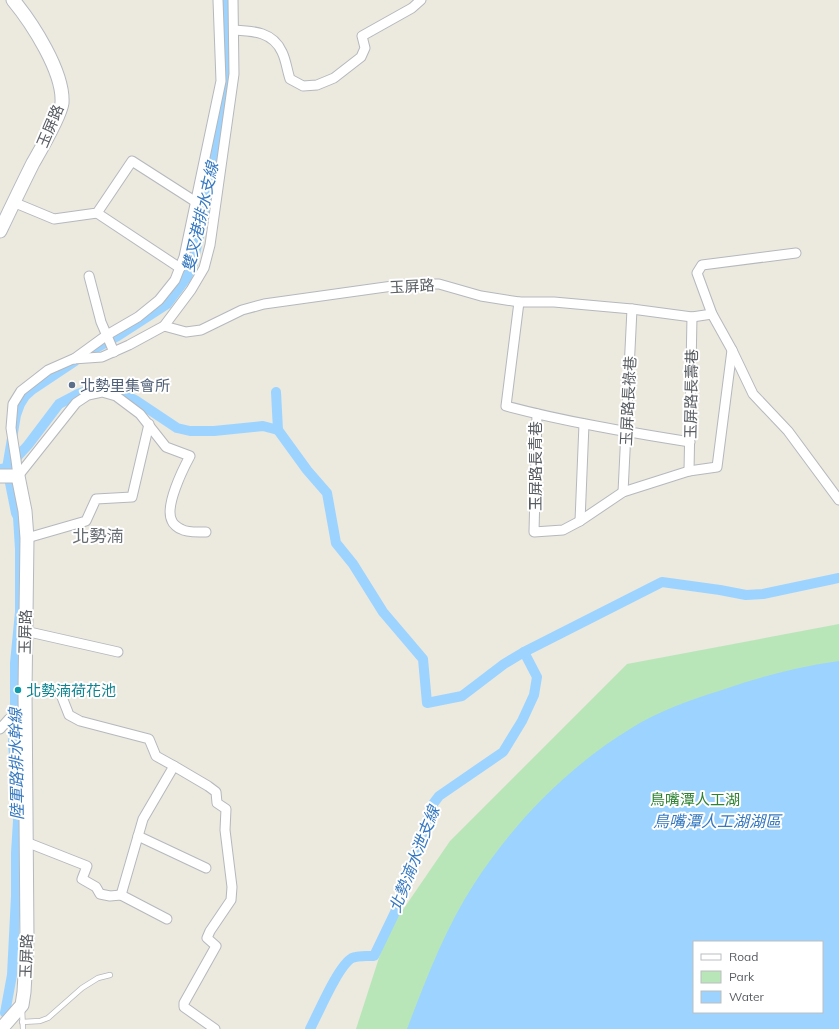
<svg xmlns="http://www.w3.org/2000/svg" width="839" height="1029" font-family="Mulish,'Noto Sans TC',sans-serif">
  <rect width="100%" height="100%" fill="#ece9df"/>
  <!-- green -->
  <path fill="#b9e6b9" fill-rule="evenodd" d="M839,624v405h-483l31,-96 63,-92 177,-177zM694,942h128v70h-128z"/>
  <!-- water -->
  <path fill="#9cd4ff" fill-rule="evenodd" d="M839,661v368h-432c19,-50 38,-100 67,-145 40,-62 94,-117 156,-155 28,-18 60,-29 92,-39 38,-13 77,-24 117,-29zM694,942h128v70h-128z"/>
  <g fill="none" stroke-linecap="round" stroke-linejoin="round">
    <!-- canal -->
    <g stroke="#9cd4ff" stroke-width="10">
      <polyline points="89,352 116,337 167,304 187,277 193,263 209,192 227,87 229,51 226,0"/>
      <polyline points="276,392 278,430 307,470 327,493 336,543 353,564 383,612 423,659 427,703 462,696 504,664 524,652 662,582 720,590 746,595 763,594 839,578"/>
      <polyline points="0,469 7,468 28,445 59,404 78,394 99,386 116,391 135,400 177,428 190,431 214,431 263,426 278,430"/>
      <polyline points="5,1013 12,975 16,896 16,853 18,821 16,779 13,743 15,702 15,663 20,612 20,549 18,517 16,513 7,468 16,415 20,404 25,396 33,389 75,361"/>
      <path d="M310,1029c9,-17 28,-63 42,-71 6,-3 15,-2 22,-2l26,-54 17,-54 16,-44 6,-8 64,-44 19,-31 12,-26 3,-18 -13,-25"/>
    </g>
    <!-- lane casing -->
    <g stroke="#b5b8bd" stroke-width="6">
      <g id="lane">
        <polyline points="22,1009 23,1029"/>
        <polyline points="22,1022 40,1021 48,1018 82,988 98,978 110,975"/>
      </g>
    </g>
    <!-- street casing -->
    <g stroke="#b5b8bd" stroke-width="11">
      <g id="street">
        <path d="M234,30c20,1 39,2 48,22 4,8 5,18 8,27l13,7 14,-1 17,-7 27,-21 4,-9 -3,-12 50,-28 9,-8"/>
        <polyline points="13,202 54,219 97,213 132,161 196,202"/>
        <polyline points="97,213 180,268"/>
        <polyline points="796,253 702,265 697,273 712,314 732,350 753,394 788,431 839,500"/>
        <polyline points="89,276 101,322 114,352"/>
        <path d="M519,302l-13,104c60,16 122,26 184,36"/>
        <polyline points="164,326 186,332 201,330 242,310 264,304 407,284 439,284 481,296 519,302 554,302 632,309 692,317 712,314"/>
        <polyline points="74,359 107,335 138,317 159,300 175,280 184,257 221,81 218,0"/>
        <polyline points="537,414 534,532 563,530 580,521 623,492 689,471 717,467 732,350"/>
        <polyline points="689,471 692,317"/>
        <polyline points="18,476 16,460 11,428 13,404 21,391 48,370 73,359 102,357 129,345 164,326 191,290 204,268 210,245 234,74 233,0"/>
        <path d="M18,476l58,-73 12,-8 14,-3 14,4 24,18 26,33 24,9c-7,13 -26,51 -18,65 1,3 6,7 9,8 6,4 18,3 25,3"/>
        <polyline points="623,492 632,309"/>
        <polyline points="580,521 584,424"/>
        <polyline points="27,538 86,521 96,499 132,497 149,424"/>
        <polyline points="25,631 118,652"/>
        <polyline points="25,691 60,692 69,715 80,721 149,739 156,756 174,766 143,819 121,895"/>
        <polyline points="0,729 9,719 25,718"/>
        <polyline points="174,766 208,786 216,792 217,803 226,809 225,830 232,887 231,900 210,931 207,938 216,946 184,1003 184,1007 215,1029"/>
        <polyline points="138,836 206,868"/>
        <polyline points="26,842 87,866 82,879 96,887 100,894 110,896 121,895 167,919"/>
      </g>
    </g>
    <!-- secondary casing -->
    <g stroke="#b5b9bf" stroke-width="15">
      <g id="secondary">
        <path d="M0,231c11,-23 22,-46 33,-68 8,-14 27,-46 29,-60 2,-31 -30,-80 -49,-103"/>
        <polyline points="0,476 18,476 25,511 27,538 25,691 27,939 24,992 22,1005 1,1029"/>
      </g>
    </g>
    <!-- lane -->
    <use href="#lane" stroke="#fff" stroke-width="4.5"/>
    <!-- street -->
    <use href="#street" stroke="#fff" stroke-width="9"/>
    <!-- secondary -->
    <use href="#secondary" stroke="#fff" stroke-width="13"/>
  </g>
  <!-- markers -->
  <circle fill="#5c6f8a" stroke="#fff" stroke-width="1.5" cx="72" cy="385" r="4"/>
  <circle fill="#0f9aa8" stroke="#fff" stroke-width="1.5" cx="18" cy="690" r="4"/>
  <g text-anchor="middle" dominant-baseline="central" stroke-width="4" stroke-linejoin="round" paint-order="stroke">
    <!-- street labels -->
    <g font-size="15" fill="#585c61" stroke="#fff">
      <text transform="translate(50 126) rotate(-67)">玉屏路</text>
      <text transform="translate(412 286) rotate(-3)">玉屏路</text>
      <text transform="translate(691 394) rotate(-89)">玉屏路長壽巷</text>
      <text transform="translate(628 401) rotate(-87)">玉屏路長祿巷</text>
      <text transform="translate(535 466) rotate(-90)">玉屏路長青巷</text>
      <text transform="translate(25 632) rotate(-89)">玉屏路</text>
      <text transform="translate(26 956) rotate(-88)">玉屏路</text>
    </g>
    <!-- service labels -->
    <g font-size="15" fill="#4e5e75" stroke="#fff" text-anchor="start">
      <text x="80" y="385">北勢里集會所</text>
    </g>
    <!-- culture labels -->
    <g font-size="15" fill="#0d838f" stroke="#fff" text-anchor="start">
      <text x="26" y="690">北勢湳荷花池</text>
    </g>
    <!-- park labels -->
    <g font-size="15" fill="#2e8332" stroke="#fff">
      <text x="695" y="799">鳥嘴潭人工湖</text>
    </g>
    <!-- water labels -->
    <g font-size="16" font-style="italic" fill="#3679c0" stroke="#fff">
      <text transform="translate(200 217) rotate(-77)">雙叉港排水支線</text>
      <text transform="translate(16 764) rotate(-91)">陸軍路排水幹線</text>
      <text x="717" y="821">鳥嘴潭人工湖湖區</text>
      <text transform="translate(414 859) rotate(-69)">北勢湳水泄支線</text>
    </g>
    <!-- quarter labels -->
    <g font-size="17" fill="#696e73" stroke="#fff">
      <text x="98" y="535">北勢湳</text>
    </g>
  </g>
  <!-- legend -->
  <rect x="693" y="941" width="130" height="72" fill="#ffffff" stroke="#bcbec0"/>
  <rect x="701" y="954" width="20" height="6" fill="#ffffff" stroke="#bcbec0"/>
  <text x="729" y="961" font-size="12" fill="#585c61">Road</text>
  <rect x="701" y="971" width="20" height="12" fill="#b9e6b9" stroke="#bcbec0"/>
  <text x="729" y="981" font-size="12" fill="#585c61">Park</text>
  <rect x="701" y="991" width="20" height="12" fill="#9cd4ff" stroke="#bcbec0"/>
  <text x="729" y="1001" font-size="12" fill="#585c61">Water</text>
</svg>
